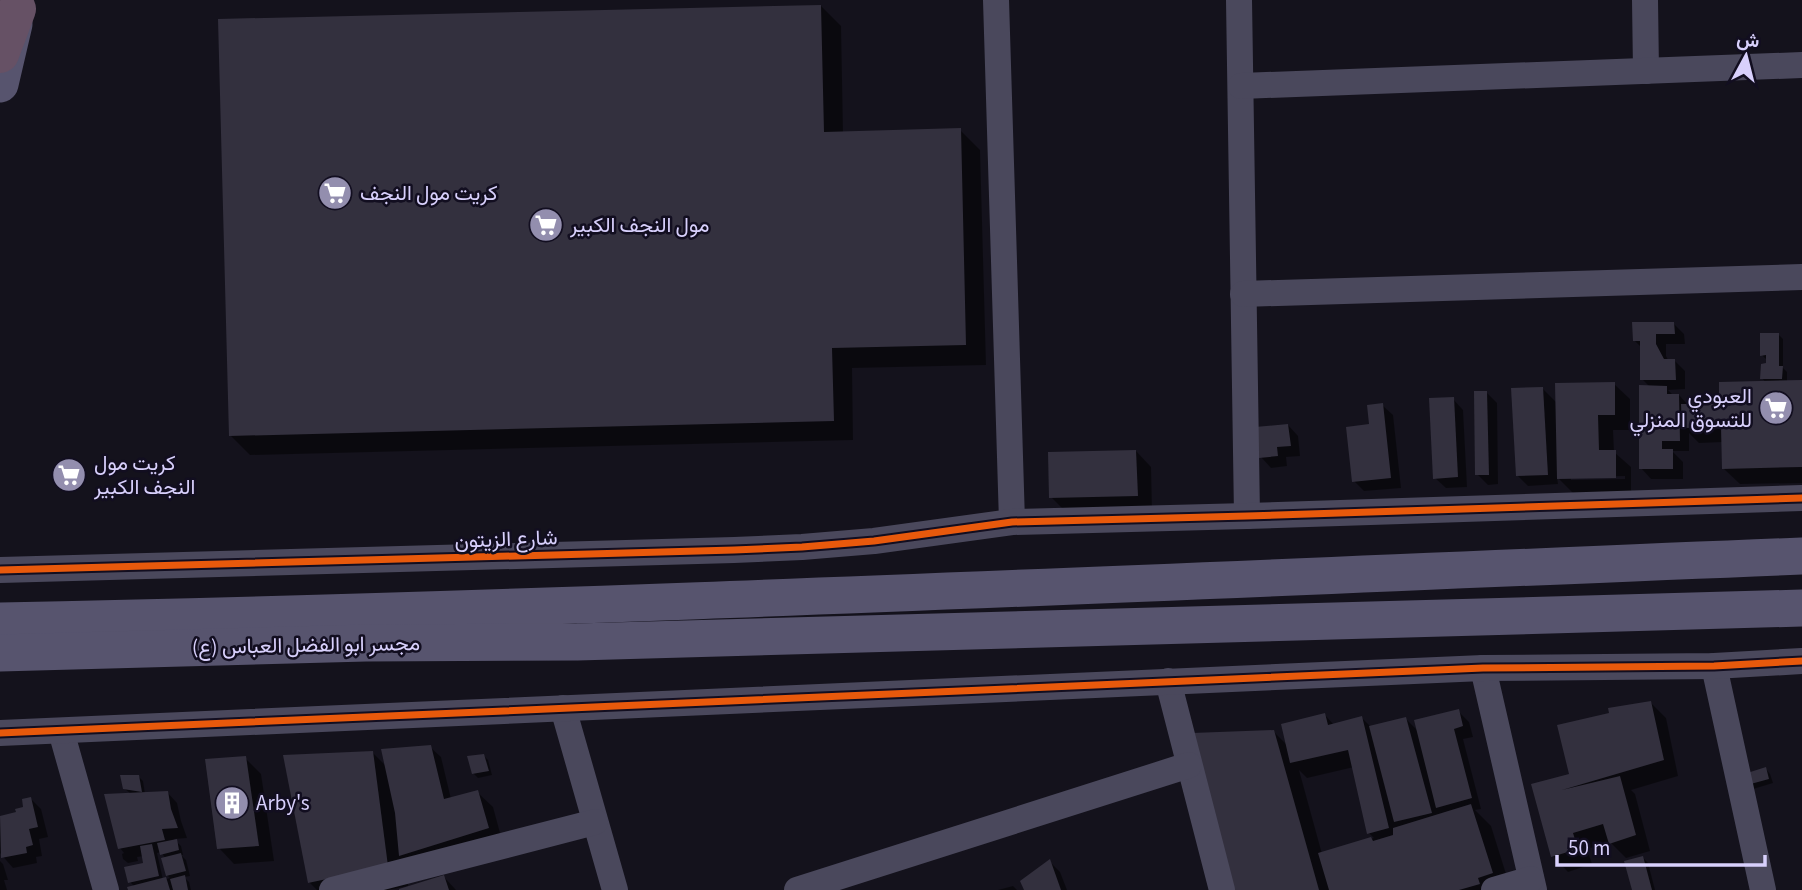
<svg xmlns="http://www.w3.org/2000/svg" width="1802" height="890" font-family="'Source Sans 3',Vazirmatn,sans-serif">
  <rect width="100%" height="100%" fill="#14121c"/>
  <!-- shadow -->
  <g fill="#0007" fill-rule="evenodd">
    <polygon points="821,6 841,26 843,133 960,130 980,150 986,365 852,368 853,440 250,455 230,435"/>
    <polygon points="1674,324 1684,334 1685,344 1666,344 1666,356 1668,360 1674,360 1685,371 1685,389 1668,390 1674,396 1679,395 1689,406 1721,405 1766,383 1762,378 1768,365 1768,361 1762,355 1778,334 1783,339 1783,368 1787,372 1787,382 1802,383 1802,483 1740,484 1724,469 1723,442 1699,443 1689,433 1689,451 1672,451 1683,462 1683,479 1651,479 1641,468 1650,387 1642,379 1641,347 1634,340"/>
    <path d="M1614,384l16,15v31h-17l1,22 17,15v26l-57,1 -17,-17 1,7 -30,2 -11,-11 26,-86 14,14zM1625,476v3l-54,1v-3z"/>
    <polygon points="1487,393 1497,403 1498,484 1488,485 1477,474"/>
    <polygon points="1453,399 1463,410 1467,487 1446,488 1435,478"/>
    <polygon points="1382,405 1393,415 1401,488 1364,491 1354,481 1370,426"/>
    <polygon points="1288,425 1298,436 1300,456 1286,457 1287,466 1271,468 1261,457"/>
    <polygon points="1136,451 1151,467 1152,511 1067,513 1051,497"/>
    <polygon points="1651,703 1666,718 1678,776 1631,790 1635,794 1650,851 1626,858 1610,842 1587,849 1592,864 1568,872 1553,856 1533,785 1571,775"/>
    <path d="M1458,711l11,11 4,15 -10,2 18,70 -6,1 16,16 20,64h-275l38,-158 14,14 37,-31 9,10 28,-7 9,9 35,-8 12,12zM1354,767l15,66 5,5 -52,16 -23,-84 8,8z"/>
    <polygon points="430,747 441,757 451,799 477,792 493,807 503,844 404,859 408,886 388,890 317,890 309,882 373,753 387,767"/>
    <polygon points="483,755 488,760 492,775 478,778 473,773"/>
    <polygon points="245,758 261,774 274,861 234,864 219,848"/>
    <polygon points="1766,769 1770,774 1773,783 1753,789 1748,784"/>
    <path d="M138,776l5,5 2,13 22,-2 10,11 4,18 6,17 -13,1 7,7 2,9h-2l5,5 4,16 -6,1 5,5 2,8h-61l5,-3 -5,-5 15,-18 -1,-8 -7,1 1,4 -10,2 -5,-4 -1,-5 2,-1 -4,-5 11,-54 -6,-5zM161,852l5,7 1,16 3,3 -7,2 -6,-27z"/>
    <polygon points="31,799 41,809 48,837 39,839 42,856 36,857 37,863 13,868 0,853 0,817 18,813 26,808"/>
    <polygon points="1643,858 1648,863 1655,890 1634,890"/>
    <polygon points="0,861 3,864 8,880 4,880 7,890 0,890"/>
    <polygon points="1050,862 1060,872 1067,890 1026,890"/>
    <polygon points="444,877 456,890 403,890"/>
    <polygon points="1013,886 1017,890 998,890"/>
  </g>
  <!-- building -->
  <g fill="#33303e">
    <polygon points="821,5 824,132 961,128 966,345 832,348 834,421 229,436 218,19"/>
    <polygon points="1632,322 1674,322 1675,334 1656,334 1656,344 1664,359 1675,359 1676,380 1640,380 1640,341 1633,341"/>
    <polygon points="1760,333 1779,333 1779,366 1783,366 1782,379 1760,379 1761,364 1766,363 1766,355 1760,356"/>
    <polygon points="1802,380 1802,467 1722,469 1721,427 1682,428 1681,404 1719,404 1719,382"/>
    <polygon points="1615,382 1615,415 1598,415 1599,450 1616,450 1616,478 1557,479 1555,383"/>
    <polygon points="1639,385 1667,386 1667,394 1679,394 1680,441 1662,441 1662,449 1673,449 1673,469 1639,469"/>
    <polygon points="1543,387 1548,475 1516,476 1511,388"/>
    <polygon points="1474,391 1487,391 1489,475 1475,475"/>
    <polygon points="1454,397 1458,477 1433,479 1429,398"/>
    <polygon points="1383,403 1391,478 1352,482 1346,427 1369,424 1367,405"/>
    <polygon points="1288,424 1291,446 1277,447 1278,456 1259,458 1255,427"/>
    <polygon points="1136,450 1138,496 1049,498 1048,452"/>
    <polygon points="1651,701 1664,760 1562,790 1620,776 1636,835 1609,844 1603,824 1573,833 1578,849 1551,857 1531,784 1569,774 1557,725 1609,713 1608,708"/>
    <polygon points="1459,709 1463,726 1454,729 1472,798 1436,808 1414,720"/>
    <polygon points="1325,713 1328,725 1362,716 1389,828 1367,834 1348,750 1290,763 1281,724"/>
    <polygon points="1406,717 1432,813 1394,822 1369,726"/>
    <polygon points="1274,730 1319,890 1234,890 1192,733"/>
    <polygon points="431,745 444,799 478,790 489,828 399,856 395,813 381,749"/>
    <polygon points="373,751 388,866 308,883 283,755"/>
    <polygon points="484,754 489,771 472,774 467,756"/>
    <polygon points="246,756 259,846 217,849 205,759"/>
    <polygon points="1766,767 1769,779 1747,785 1744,774"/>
    <polygon points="120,775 139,775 142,792 123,789"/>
    <polygon points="168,791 171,809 178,828 162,829 165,840 118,849 104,794"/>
    <polygon points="31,797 38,827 29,829 33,845 26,847 27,853 1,858 0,816 16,812 15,809 23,807 22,799"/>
    <polygon points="1471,804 1493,873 1478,878 1480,884 1459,890 1329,890 1318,853 1371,837 1373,841 1393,835 1393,828"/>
    <polygon points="177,839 179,850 160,855 157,843"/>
    <polygon points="152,844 159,876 128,883 124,867 143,863 140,846"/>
    <polygon points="181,853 186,871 166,876 161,858"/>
    <polygon points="1643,856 1652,890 1632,890 1624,861"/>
    <polygon points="1050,859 1061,890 1024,890 1020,881"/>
    <polygon points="185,875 188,890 173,890 170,879"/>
    <polygon points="444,875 449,890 399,890 399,889"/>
    <polygon points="166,877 170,890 128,890 127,887"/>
  </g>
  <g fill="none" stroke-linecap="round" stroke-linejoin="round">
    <!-- street -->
    <g stroke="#4a485c" stroke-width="26">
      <polyline points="996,0 1012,522"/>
      <polyline points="1239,0 1247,516"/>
      <polyline points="1645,0 1646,71"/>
      <polyline points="1241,86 1802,65"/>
      <polyline points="1243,294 1802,277"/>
      <polyline points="0,570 734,550 802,547 874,541 1012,522 1247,516 1802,498"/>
      <polyline points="1714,666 1763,890"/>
      <polyline points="1483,668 1534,890"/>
      <polyline points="1168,681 1222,890"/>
      <polyline points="563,708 615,890"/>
      <polyline points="61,731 106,890"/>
      <polyline points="0,733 1483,668 1714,666 1802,661"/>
      <polyline points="332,890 595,822"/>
      <polyline points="797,890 1189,765"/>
      <polyline points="1494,890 1531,879"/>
    </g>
    <!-- secondary -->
    <g stroke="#57546e" stroke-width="37">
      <polyline points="0,84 14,24"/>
      <path d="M0,621c601,-12 1202,-41 1802,-65"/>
      <polyline points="0,653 366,643 577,642 1802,608"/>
    </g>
    <!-- highway -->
    <polyline stroke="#665165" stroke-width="38" points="0,54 17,9"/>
    <!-- cycleway casing -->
    <g stroke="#120e20" stroke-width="11">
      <g id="cycleway">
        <polyline points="0,570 734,550 802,547 874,541 1012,522 1247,516 1802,498"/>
        <polyline points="0,733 1483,668 1714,666 1802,661"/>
      </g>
    </g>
    <!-- cycleway -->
    <use href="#cycleway" stroke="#e8590c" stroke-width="7"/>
  </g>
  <!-- icons -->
  <defs>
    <g id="supermarket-disc" transform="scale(1.75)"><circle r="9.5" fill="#938eae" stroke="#120e20"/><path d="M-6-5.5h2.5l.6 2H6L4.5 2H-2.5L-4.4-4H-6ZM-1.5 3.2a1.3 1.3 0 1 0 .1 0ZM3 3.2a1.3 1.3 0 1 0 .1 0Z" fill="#fff"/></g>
    <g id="building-disc" transform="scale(1.75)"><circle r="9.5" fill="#938eae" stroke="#120e20"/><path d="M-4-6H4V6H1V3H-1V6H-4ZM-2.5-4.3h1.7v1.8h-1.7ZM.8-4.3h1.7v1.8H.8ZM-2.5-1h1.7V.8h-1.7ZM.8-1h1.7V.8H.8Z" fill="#fff"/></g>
  </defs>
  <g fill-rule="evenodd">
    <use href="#supermarket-disc" x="335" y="193"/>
    <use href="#supermarket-disc" x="546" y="225"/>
    <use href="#supermarket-disc" x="1776" y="408"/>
    <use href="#supermarket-disc" x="69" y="475"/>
    <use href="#building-disc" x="232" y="803"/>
  </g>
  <g text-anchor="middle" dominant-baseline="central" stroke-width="5" stroke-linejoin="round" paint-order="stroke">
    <!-- poi labels -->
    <g font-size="21" fill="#d8d0fc" stroke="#120e20" text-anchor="start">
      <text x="360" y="193">كريت مول النجف</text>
      <text x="570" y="225">مول النجف الكبير</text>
      <text x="1752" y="396" text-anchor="end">العبودي<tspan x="1752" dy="24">للتسوق المنزلي</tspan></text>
      <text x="94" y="463">كريت مول<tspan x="94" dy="24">النجف الكبير</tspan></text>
      <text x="256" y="803">Arby's</text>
    </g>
    <!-- street labels -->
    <g font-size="21" fill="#d8d0fc" stroke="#120e20">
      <text transform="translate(506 539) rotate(-2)">شارع الزيتون</text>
      <text transform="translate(306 645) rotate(-1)">مجسر ابو الفضل العباس (ع)</text>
    </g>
  </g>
  <!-- north arrow -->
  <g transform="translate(1746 56) rotate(7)" stroke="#120e20" stroke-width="5" paint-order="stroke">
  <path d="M0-5L12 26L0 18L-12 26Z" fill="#d8d0fc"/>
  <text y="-10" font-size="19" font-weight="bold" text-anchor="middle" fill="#d8d0fc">ش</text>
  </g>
  <!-- scale -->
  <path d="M1557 855v10h208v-10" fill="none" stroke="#d8d0fc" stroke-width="3.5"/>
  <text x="1568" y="855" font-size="21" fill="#d8d0fc" stroke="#120e20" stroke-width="5" paint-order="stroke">50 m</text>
</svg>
